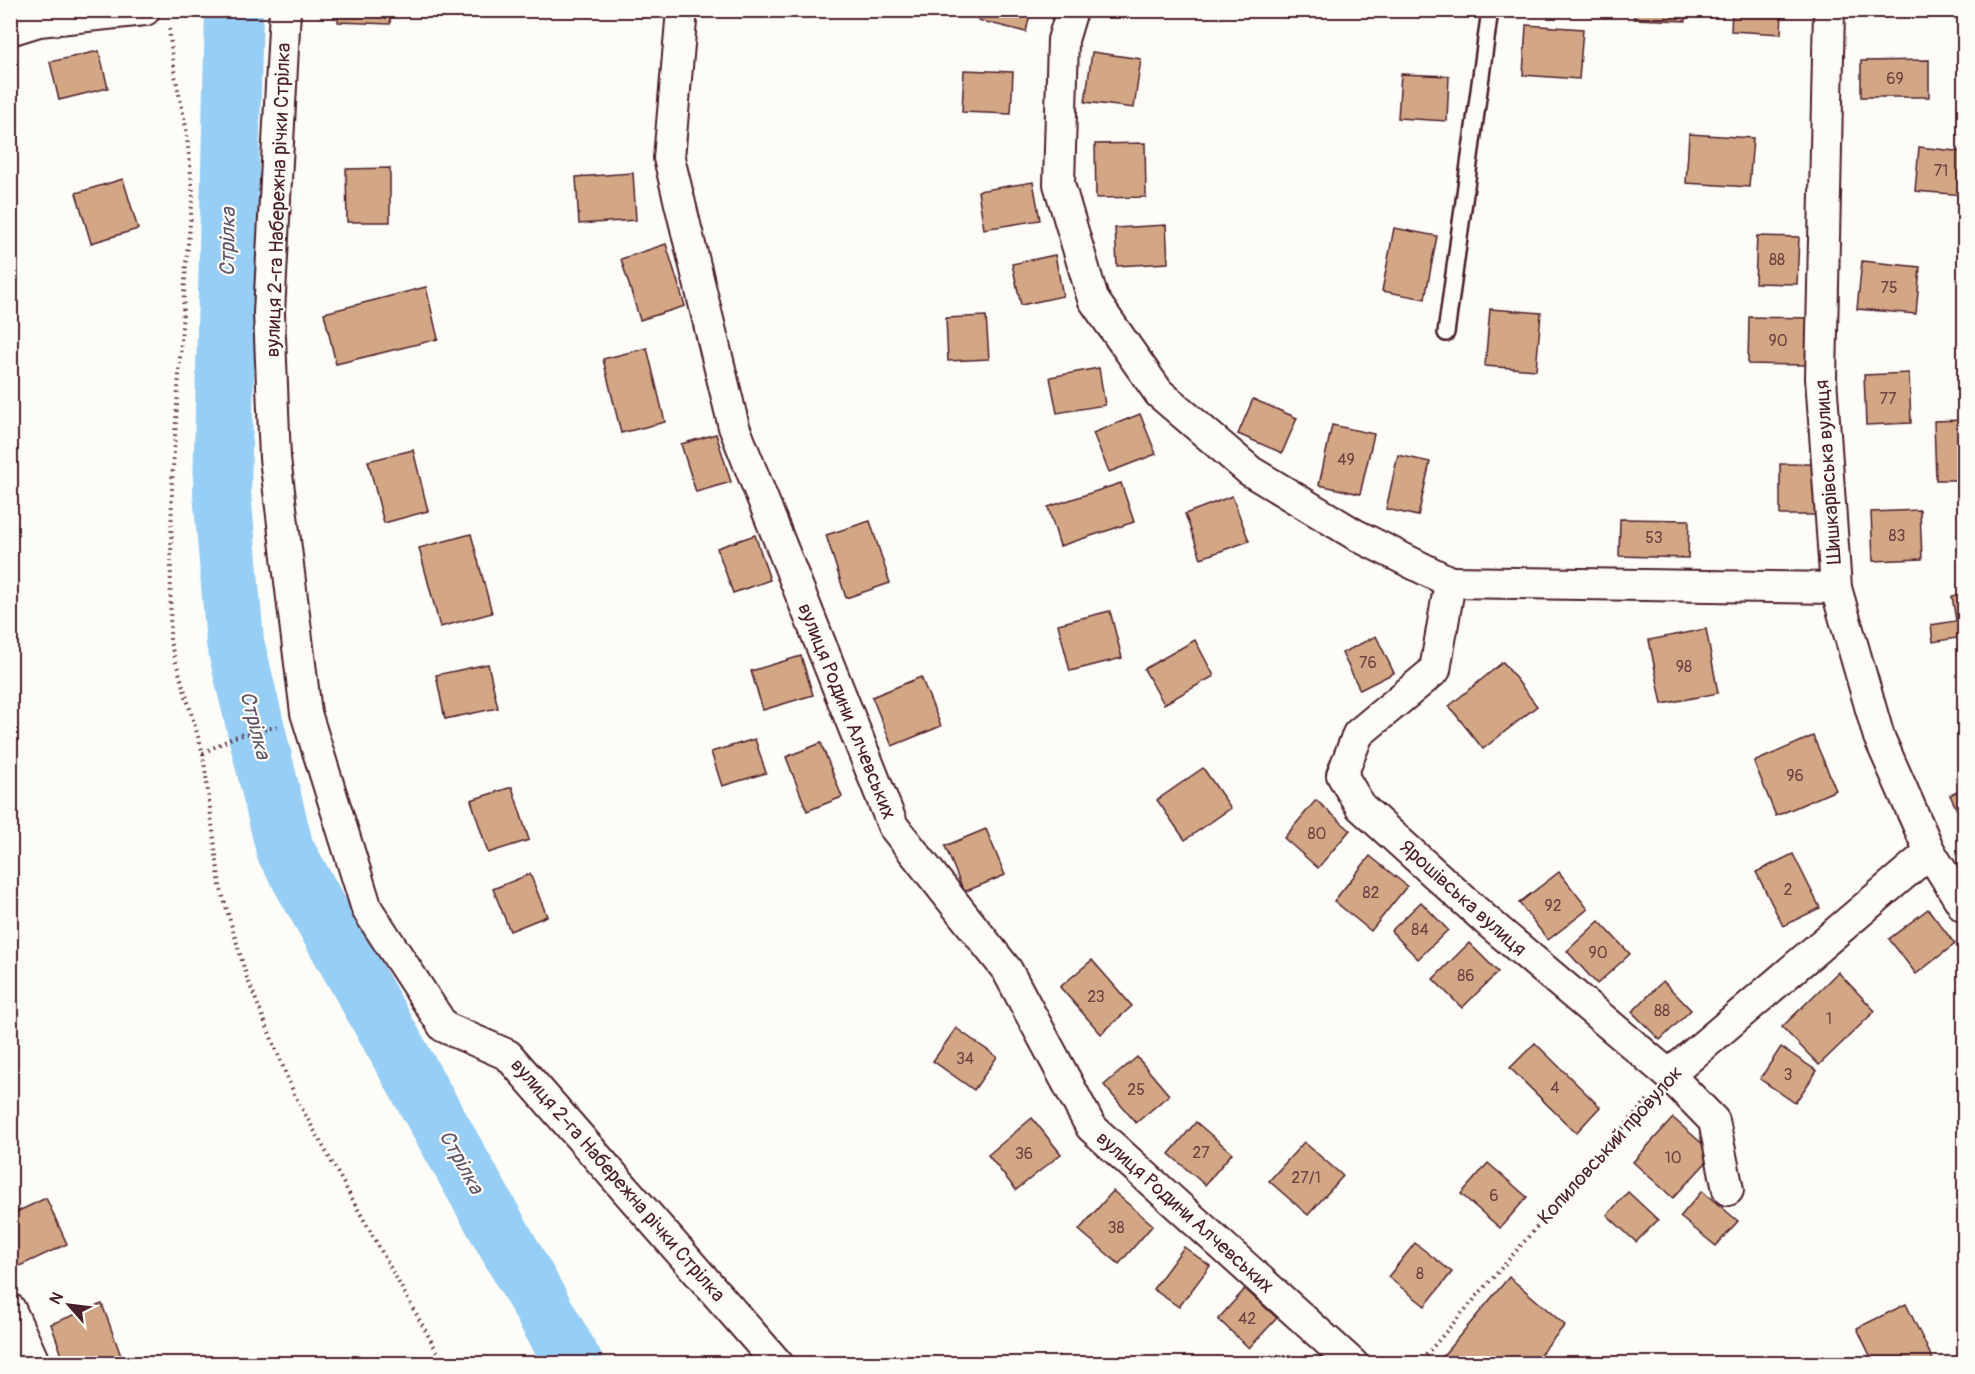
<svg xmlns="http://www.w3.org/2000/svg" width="1975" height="1374" font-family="Pangolin,sans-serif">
  <rect width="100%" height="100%" fill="#fdfcf7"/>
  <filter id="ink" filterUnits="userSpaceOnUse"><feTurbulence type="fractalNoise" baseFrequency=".0167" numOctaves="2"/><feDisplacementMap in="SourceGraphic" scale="12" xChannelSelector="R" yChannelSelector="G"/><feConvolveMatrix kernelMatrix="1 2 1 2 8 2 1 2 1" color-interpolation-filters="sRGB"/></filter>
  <g filter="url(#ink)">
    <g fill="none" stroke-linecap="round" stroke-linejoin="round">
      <!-- river -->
      <polyline stroke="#96cef5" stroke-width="58" points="234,10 222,492 235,642 285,850 574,1364"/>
    </g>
    <!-- building -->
    <g fill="#d3a785" stroke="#4a1f2b" stroke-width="1.5">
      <polygon points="338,10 391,10 390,24 338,22"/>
      <polygon points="981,10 1031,10 1026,32 978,20"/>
      <polygon points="1634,10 1687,10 1686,21 1634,19"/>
      <polygon points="1732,10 1782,10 1781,34 1731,31"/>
      <polygon points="1526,25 1583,29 1579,79 1523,75"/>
      <polygon points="99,51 108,88 59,100 50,62"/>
      <polygon points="1092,52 1141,59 1134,108 1085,102"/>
      <polygon points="1929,60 1929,97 1861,97 1861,61"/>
      <polygon points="964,70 1013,72 1011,114 962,112"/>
      <polygon points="1401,74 1449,76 1447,121 1398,118"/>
      <polygon points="1689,134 1753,138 1749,187 1686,183"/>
      <polygon points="1145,143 1146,197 1096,198 1095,144"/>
      <polygon points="1919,147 1964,152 1964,195 1915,191"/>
      <polygon points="390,168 390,222 347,222 346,169"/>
      <polygon points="633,173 636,220 579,224 576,177"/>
      <polygon points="123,179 138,229 91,243 76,193"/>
      <polygon points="1033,182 1040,220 984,229 978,191"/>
      <polygon points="1166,225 1168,263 1117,266 1115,228"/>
      <polygon points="1394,228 1437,236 1425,299 1382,291"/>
      <polygon points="1757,236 1799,237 1797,284 1755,283"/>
      <polygon points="666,244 685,306 640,320 621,259"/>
      <polygon points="1055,255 1063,296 1021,305 1012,264"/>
      <polygon points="1862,261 1920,267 1916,314 1857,309"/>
      <polygon points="426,287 438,339 336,364 324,313"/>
      <polygon points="1490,309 1541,313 1536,370 1485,366"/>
      <polygon points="986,316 989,359 948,361 946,318"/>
      <polygon points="1749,317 1809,318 1807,365 1748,364"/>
      <polygon points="647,348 665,422 621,433 603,359"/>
      <polygon points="1099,368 1105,405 1057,413 1050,377"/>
      <polygon points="1909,373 1911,423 1866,425 1864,375"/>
      <polygon points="1253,399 1297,418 1282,453 1238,434"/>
      <polygon points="1140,414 1156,454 1109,472 1093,433"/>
      <polygon points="1964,420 1964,480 1936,480 1934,421"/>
      <polygon points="1332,425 1374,434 1360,494 1319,485"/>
      <polygon points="716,434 731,482 696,492 681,444"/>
      <polygon points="413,450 428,511 384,523 368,461"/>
      <polygon points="1398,455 1430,462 1418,516 1386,509"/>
      <rect x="1780" y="464" width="37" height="51"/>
      <polygon points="1121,483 1134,522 1060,546 1048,507"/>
      <polygon points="1232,496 1249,541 1201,558 1185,514"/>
      <polygon points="1920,510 1922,559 1873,561 1871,512"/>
      <polygon points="1620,519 1689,520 1688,558 1619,556"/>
      <polygon points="870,521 890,583 846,598 826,535"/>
      <polygon points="471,534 492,613 440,627 419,548"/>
      <polygon points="755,535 770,580 733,593 717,548"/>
      <polygon points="1964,594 1964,652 1962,637 1933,642 1931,625 1956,621 1952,596"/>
      <polygon points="1110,611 1122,658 1070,671 1058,624"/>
      <polygon points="1706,629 1718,693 1662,704 1649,640"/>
      <polygon points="1376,636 1394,673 1360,690 1342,653"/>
      <polygon points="1195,640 1214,676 1164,704 1144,669"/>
      <polygon points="801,656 813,695 763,710 751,671"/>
      <polygon points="1503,662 1537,706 1483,749 1449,706"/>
      <polygon points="488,664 498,708 445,719 436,675"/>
      <polygon points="921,677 941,726 892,746 872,697"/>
      <polygon points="1813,736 1836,790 1776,816 1754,762"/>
      <polygon points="755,739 766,773 722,786 711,752"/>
      <polygon points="821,743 842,797 807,811 786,757"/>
      <polygon points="1203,768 1231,808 1185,840 1157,800"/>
      <polygon points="512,787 529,840 488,853 471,800"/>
      <polygon points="1964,788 1964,825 1950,795"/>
      <polygon points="1316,800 1350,830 1318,868 1284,838"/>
      <polygon points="986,829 1005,875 964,892 945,846"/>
      <polygon points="1793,854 1820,908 1783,926 1756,872"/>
      <polygon points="1370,856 1407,886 1371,931 1334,901"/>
      <polygon points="1559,872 1588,909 1548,940 1519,903"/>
      <polygon points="530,874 547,916 510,931 493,889"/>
      <polygon points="1421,902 1448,930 1418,959 1391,931"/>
      <polygon points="1928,909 1955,944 1916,974 1889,939"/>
      <polygon points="1599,921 1630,954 1597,984 1567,951"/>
      <polygon points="1469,943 1498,972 1462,1008 1433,979"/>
      <polygon points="1092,960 1132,1006 1101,1034 1060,987"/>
      <polygon points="1838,972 1875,1011 1819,1065 1782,1027"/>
      <polygon points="1663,981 1691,1010 1660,1040 1632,1012"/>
      <polygon points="956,1028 997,1057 974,1090 933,1061"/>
      <polygon points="1535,1043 1600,1107 1576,1133 1510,1068"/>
      <polygon points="1781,1047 1817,1071 1795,1103 1760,1079"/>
      <polygon points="1137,1057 1169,1095 1136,1123 1104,1085"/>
      <polygon points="1032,1118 1061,1154 1016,1190 988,1155"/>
      <polygon points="1673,1118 1714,1154 1673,1198 1633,1162"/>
      <polygon points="1196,1122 1232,1153 1205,1185 1169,1154"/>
      <polygon points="1304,1142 1343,1176 1308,1215 1269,1181"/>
      <polygon points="1488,1163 1527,1197 1500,1228 1461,1194"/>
      <polygon points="1113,1191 1153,1225 1119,1264 1079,1230"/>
      <polygon points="1702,1191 1738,1221 1716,1246 1680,1217"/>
      <polygon points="1628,1192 1658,1220 1636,1242 1607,1215"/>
      <polygon points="46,1198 67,1244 13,1269 10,1263 10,1215"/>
      <polygon points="1415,1243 1452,1272 1425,1306 1388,1277"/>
      <polygon points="1184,1247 1210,1266 1179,1307 1153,1289"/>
      <polygon points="1509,1277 1565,1325 1532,1364 1436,1364"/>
      <polygon points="1245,1289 1277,1318 1249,1348 1218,1319"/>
      <polygon points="102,1304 124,1364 65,1364 51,1324"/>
      <polygon points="1906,1304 1935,1364 1874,1364 1857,1328"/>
    </g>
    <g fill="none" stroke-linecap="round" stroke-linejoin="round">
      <!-- service casing -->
      <g stroke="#4a1f2b" stroke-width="20">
        <polyline id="service" points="1446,333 1490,10"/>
      </g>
      <!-- minor casing -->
      <g stroke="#4a1f2b" stroke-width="34">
        <g id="minor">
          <polyline points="285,10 269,313 275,458 306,713 367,909 444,1027 508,1055 778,1364"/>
          <polyline points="682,10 669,158 734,427 893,826 1007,970 1091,1127 1353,1364"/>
          <polyline points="1072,10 1063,40 1059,184 1093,299 1159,393 1250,471 1356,535 1450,582"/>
          <polyline points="1829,10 1821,378 1836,588 1879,737 1930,852 1964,907"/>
          <polyline points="10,30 39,21 145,10"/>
          <polyline points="1669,1075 1930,852"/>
          <polyline points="1728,1190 1714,1121 1669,1075 1487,921 1361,807 1342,775 1358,734 1435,670 1450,582 1836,588"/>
          <polyline points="10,1309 35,1364"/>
        </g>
      </g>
      <!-- path -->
      <g stroke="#4a1f2b" stroke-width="4" stroke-dasharray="1.5 4.5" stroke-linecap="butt">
        <polyline points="169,29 174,70 186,127 193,194 186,264 172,483 170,642 203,753 220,886 247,978 295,1096 444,1364"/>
        <polyline points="203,753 234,737 279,726"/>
        <polyline points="1418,1364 1649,1098"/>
      </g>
      <!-- service -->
      <use href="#service" stroke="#fdfcf7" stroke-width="15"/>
      <!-- minor -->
      <use href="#minor" stroke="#fdfcf7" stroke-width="30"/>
    </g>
  </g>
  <g text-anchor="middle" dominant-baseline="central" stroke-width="4.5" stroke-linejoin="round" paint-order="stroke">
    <!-- number labels -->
    <g font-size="16" fill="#6c4142">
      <text x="1895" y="79">69</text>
      <text x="1941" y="171">71</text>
      <text x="1777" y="260">88</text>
      <text x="1889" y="288">75</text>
      <text x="1778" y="341">90</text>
      <text x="1888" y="399">77</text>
      <text x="1346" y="460">49</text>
      <text x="1897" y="536">83</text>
      <text x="1654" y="538">53</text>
      <text x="1368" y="663">76</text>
      <text x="1684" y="667">98</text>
      <text x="1795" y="776">96</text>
      <text x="1317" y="834">80</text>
      <text x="1788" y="890">2</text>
      <text x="1371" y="893">82</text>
      <text x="1553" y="906">92</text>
      <text x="1420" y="930">84</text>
      <text x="1598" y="953">90</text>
      <text x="1466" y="976">86</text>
      <text x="1096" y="997">23</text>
      <text x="1662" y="1011">88</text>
      <text x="1829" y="1019">1</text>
      <text x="965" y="1059">34</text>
      <text x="1788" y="1075">3</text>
      <text x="1555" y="1088">4</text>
      <text x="1136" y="1090">25</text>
      <text x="1201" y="1153">27</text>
      <text x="1024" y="1154">36</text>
      <text x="1673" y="1158">10</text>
      <text x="1306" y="1178">27/1</text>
      <text x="1494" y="1196">6</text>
      <text x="1116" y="1228">38</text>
      <text x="1420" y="1274">8</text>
      <text x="1247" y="1319">42</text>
    </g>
    <!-- street labels -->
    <g font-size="20" fill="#4a1f2b" stroke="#fdfcf7">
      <text transform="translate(278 200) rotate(-88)">вулиця 2-га Набережна річки Стрілка</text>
      <text transform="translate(1828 472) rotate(-94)">Шишкарівська вулиця</text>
      <text transform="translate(847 711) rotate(68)">вулиця Родини Алчевських</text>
      <text transform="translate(1463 898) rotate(42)">Ярошівська вулиця</text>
      <text transform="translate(1610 1145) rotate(-48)">Копиловський провулок</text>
      <text transform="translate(618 1180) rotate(49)">вулиця 2-га Набережна річки Стрілка</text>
      <text transform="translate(1185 1212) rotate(42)">вулиця Родини Алчевських</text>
    </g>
    <!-- water labels -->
    <g font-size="21" font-style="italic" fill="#615468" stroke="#fdfcf7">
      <text transform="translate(228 242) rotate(-89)">Стрілка</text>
      <text transform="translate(255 725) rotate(76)">Стрілка</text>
      <text transform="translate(461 1162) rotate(61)">Стрілка</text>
    </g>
  </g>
  <!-- margin -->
  <rect width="1975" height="1374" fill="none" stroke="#fdfcf7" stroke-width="36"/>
  <rect x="18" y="18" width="1939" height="1338" fill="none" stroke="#4a1f2b" stroke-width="2" filter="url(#ink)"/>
  <!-- north arrow -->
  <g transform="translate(69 1305) rotate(298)" stroke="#fdfcf7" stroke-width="4.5" paint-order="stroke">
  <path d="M0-4.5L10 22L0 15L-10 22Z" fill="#4a1f2b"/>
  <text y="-9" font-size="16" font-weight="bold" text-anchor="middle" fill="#4a1f2b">N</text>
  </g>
</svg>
